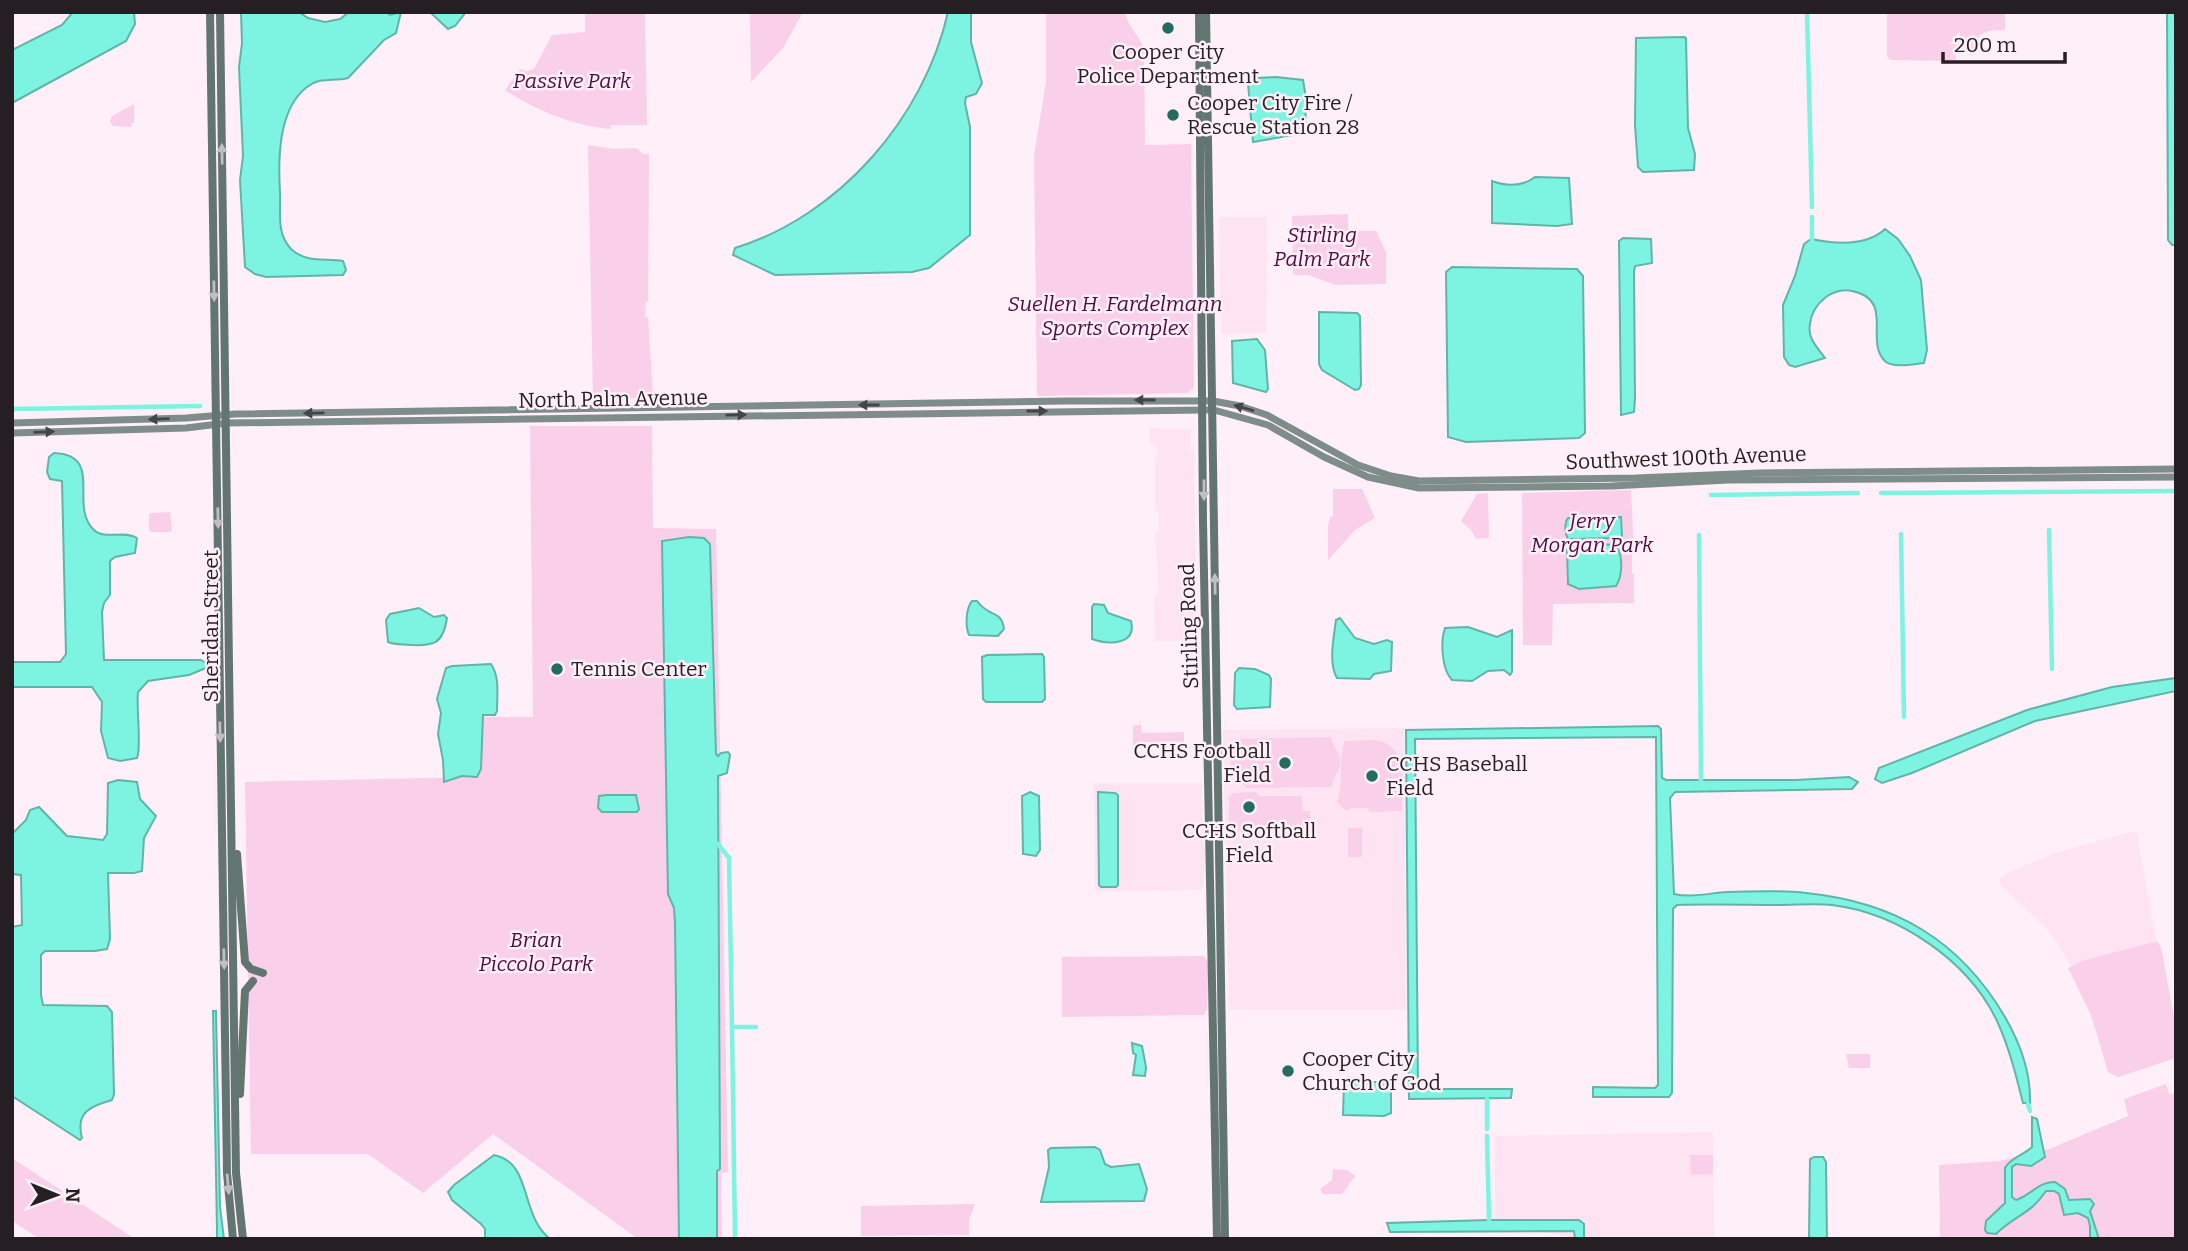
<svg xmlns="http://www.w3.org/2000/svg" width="2188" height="1251" font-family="Bitter,serif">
  <rect width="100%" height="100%" fill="#ffeff8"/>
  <!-- built -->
  <g fill="#fee3f3">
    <polygon points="1219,217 1267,217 1266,333 1221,334"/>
    <polygon points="1150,428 1191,430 1190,449 1194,451 1197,640 1155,641 1154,600 1158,589 1155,533 1159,532 1159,512 1155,510 1155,459 1158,451 1154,444 1149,444"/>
    <polygon points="1404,728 1406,1010 1229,1010 1223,730"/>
    <polygon points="1094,783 1202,783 1201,802 1205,859 1202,890 1095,891"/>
    <polygon points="2134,831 2137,834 2156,941 2071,966 2050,932 2001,885 1998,879 2011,871 2055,853"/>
    <polygon points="1713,1132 1714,1239 1578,1239 1495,1222 1495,1136"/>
  </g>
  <!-- green -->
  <g fill="#facfea">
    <path d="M585,12h60l2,113h-36v4c-40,-4 -73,-18 -106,-39l15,-21 7,2 7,-2 18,-34 33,-3z"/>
    <polygon points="750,12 803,12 783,48 751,82"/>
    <path d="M1046,12h79c2,14 14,22 19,37l1,96 46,-1 3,243 -6,6 -151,3 -3,-241 12,-73z"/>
    <path d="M1887,12h118v18c-17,0 -30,1 -30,21h-19v10l-66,-1 -3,-4z"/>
    <polygon points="134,104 134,123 132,123 131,127 113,126 110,121 112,116"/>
    <polygon points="588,145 613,149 636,148 643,154 649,154 648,301 646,302 645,317 648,317 653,398 593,399"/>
    <polygon points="1348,214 1348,231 1376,231 1386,252 1386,284 1336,285 1308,275 1293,275 1292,216"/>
    <polygon points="530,426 652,426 653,528 716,529 728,1172 721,1173 722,1239 635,1239 634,1236 493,1134 423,1193 368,1154 251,1154 245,782 472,777 471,717 533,717"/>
    <polygon points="1333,489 1362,489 1375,518 1355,530 1328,560 1328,526 1330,517 1333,516"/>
    <polygon points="1631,490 1634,552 1632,554 1632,573 1634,575 1634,603 1553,604 1552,645 1523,645 1522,493"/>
    <polygon points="1488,493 1489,538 1476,539 1471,530 1461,521 1477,494"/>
    <polygon points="170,512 172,530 170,532 151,532 149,530 149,515 151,513"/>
    <polygon points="1140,720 1142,733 1184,732 1184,742 1139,742 1138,754 1133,754 1133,725 1140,725"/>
    <path d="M1331,737c1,9 8,13 9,22 2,12 -8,18 -8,28l-85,1 -11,-9 -6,-12 1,-10 7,-12v-6z"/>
    <path d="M1345,741c10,0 24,-2 34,0 30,6 23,48 23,70l-32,1 -2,-4h-17l-5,3 -9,-9c7,-16 1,-48 8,-61z"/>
    <polygon points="1256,792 1259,796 1302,796 1303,811 1310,811 1310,829 1302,828 1229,831 1229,797 1233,793"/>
    <rect x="1348" y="828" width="14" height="29"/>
    <polygon points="2157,941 2161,947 2176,1028 2176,1058 2118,1077 2108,1072 2091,1015 2068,968 2082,961"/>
    <polygon points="1204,956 1209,963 1207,1010 1203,1015 1062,1017 1062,957"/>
    <polygon points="1846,1054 1870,1054 1870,1068 1849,1068"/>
    <polygon points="2166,1084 2169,1094 2176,1093 2176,1239 1940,1239 1939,1165 1999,1161 2049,1149 2128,1116 2124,1099"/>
    <polygon points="1690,1155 1713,1155 1713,1174 1691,1175"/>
    <polygon points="12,1158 135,1239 40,1239 12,1221"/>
    <polygon points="1333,1169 1347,1170 1355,1176 1342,1194 1323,1194 1320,1189 1332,1180"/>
    <polygon points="975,1204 969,1220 969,1235 861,1236 861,1206"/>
  </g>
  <!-- water -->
  <g fill="#7cf4e1" stroke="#62b4a8" stroke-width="2">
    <polygon points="73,12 134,12 135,24 126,41 12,103 12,50 62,25"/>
    <path d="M241,12h58l9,6 17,4 15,-3 9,-7h37l4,3 11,-3 -5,21 -12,7 -36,38c-15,4 -27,-2 -41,9 -29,22 -29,72 -27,106 1,20 -4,40 11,56 15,14 34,9 52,12l3,9 -3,5 -77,2 -11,-3 -10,-7 -5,-87 3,-24 -4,-89 3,-24z"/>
    <polygon points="430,12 466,12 455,26 448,29"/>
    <path d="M948,12h23v30l11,41 -6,11 -10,3 -1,6 5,24v108l-41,33 -17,4 -137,3 -42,-20 2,-7c104,-32 189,-130 213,-236z"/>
    <polygon points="2167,12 2176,12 2176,245 2172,245 2168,240"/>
    <polygon points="1684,37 1686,38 1688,128 1695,154 1694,170 1643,172 1638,167 1635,125 1636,38"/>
    <polygon points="1276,77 1303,80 1306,98 1305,133 1253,142 1248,83 1256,78"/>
    <path d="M1535,177l34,1 3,46 -15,2 -65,-3v-42c14,5 30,6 43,-4z"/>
    <path d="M1885,229l13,10 12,17 11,24 6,70 -3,13c-10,1 -30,5 -38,-1 -23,-20 10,-62 -34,-71 -9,-2 -19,1 -26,6 -9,7 -15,17 -16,27 -3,14 7,23 15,34l-30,9 -6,-2 -5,-8 -1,-52 12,-29 9,-32 7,-5c24,5 55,8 74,-10z"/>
    <polygon points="1623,238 1651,239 1652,263 1635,266 1634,271 1635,398 1634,412 1621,415 1619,241"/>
    <polygon points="1452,267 1577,269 1583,276 1585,433 1579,438 1466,442 1448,437 1446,272"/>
    <polygon points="1319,312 1357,313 1360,316 1361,385 1359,389 1355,390 1322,370 1319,364"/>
    <polygon points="1257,339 1265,350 1268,389 1266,392 1233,383 1232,341"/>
    <path d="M54,453c51,2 14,53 40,77 10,10 31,0 43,8l-2,15 -20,4 -5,4v34l-6,8 -2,9 2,48h97l5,3v5l-17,7 -41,6 -10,11c-2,16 4,54 -1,66l-17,3 -12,-3 -7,-27 1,-29 -10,-15h-80v-25h48l6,-8 -4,-173 -12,-2 -3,-7 2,-15z"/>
    <path d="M1621,517l1,19 -4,2 -50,1c-3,-5 -4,-16 0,-21z"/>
    <polygon points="689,537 704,538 710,544 716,754 718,756 721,753 728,752 730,755 727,773 718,776 720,1169 717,1171 717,1239 679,1239 675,923 674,908 668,894 662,541"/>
    <path d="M1577,543l39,2c7,10 7,30 0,41l-37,3 -11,-5 -1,-35z"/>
    <path d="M972,601h5c11,16 25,9 27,28l-6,7 -29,-1c-4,-9 -3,-27 3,-34z"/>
    <path d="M1094,604l10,1 4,8 23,8c6,24 -22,24 -39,18v-32z"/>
    <path d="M419,608l15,9 10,-2 3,3c-4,26 -13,28 -36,27 -8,-1 -15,0 -23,-3l-2,-22 4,-6z"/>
    <path d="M1340,618l15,20 19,6 13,-4 5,2 -1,29 -17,3 -4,5 -33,-1c-9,-15 -3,-42 -1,-58z"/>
    <path d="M1468,627l29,10 15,-7v42l-2,3 -6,-5 -16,1 -16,10 -20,-1c-10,-10 -12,-38 -7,-52z"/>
    <polygon points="1042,654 1044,657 1045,699 1042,702 986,702 983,699 982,657 987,655"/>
    <path d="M491,664c9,13 6,31 6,47l-2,4h-12l-2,54 -4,8 -15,-1 -18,6 -1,-22 -5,-26 3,-21 -4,-14 9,-31 6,-2z"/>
    <polygon points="1239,668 1255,669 1269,675 1271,679 1270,707 1237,709 1234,705 1235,673"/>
    <polygon points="2176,678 2176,691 2035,721 1912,773 1882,783 1875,779 1879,768 2027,710 2112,687"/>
    <path d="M1658,726l3,3 1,49 4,2h130l53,-3 9,5 -6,7 -177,3 -5,6 4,96c17,4 36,-1 53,-2 26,-1 53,-2 79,1 89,9 154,47 199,124 15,26 26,55 25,86h-7c-7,-28 -14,-56 -26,-82 -29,-61 -99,-108 -165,-116 -17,-2 -36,0 -53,0 -34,0 -68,-1 -102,0l-4,4 -1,184 -3,4h-76v-10l62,1 3,-3 -2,-348 -241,2 3,350h94l-1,9 -102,1 -3,-369z"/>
    <path d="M118,780l19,2 3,17 16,17 -12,22 -2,33 -8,2h-26l2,66 -3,10 -12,2h-50l-4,4v40l2,10 64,1 5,6 2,82 -2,6c-21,6 -37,12 -30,38l-2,2 -68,-44v-169l10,-2 -1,-50 -9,-1v-40l14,-14 4,-10 9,-3 28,29 36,4 4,-6 1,-51z"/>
    <polygon points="1030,792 1039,796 1040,850 1036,856 1023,854 1022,796"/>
    <polygon points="1098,792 1115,793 1118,795 1118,885 1116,887 1101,887 1099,885"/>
    <polygon points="607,795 636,795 639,809 637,812 602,812 598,808 599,796"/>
    <polygon points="213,1011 216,1011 220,1207 224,1239 217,1239 217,1229"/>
    <polygon points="1132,1043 1142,1046 1146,1067 1145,1076 1133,1075 1136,1055 1133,1053"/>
    <polygon points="1344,1082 1389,1082 1391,1090 1391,1113 1384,1116 1343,1115"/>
    <path d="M2032,1117l5,2 8,38 -14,9 -15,-2 -4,3v30l4,3c14,-4 23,-19 39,-18l10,7 4,11 21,-1 4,5 -4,7 9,28h-9v-13l-2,-8 -10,-5 -14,2 -5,-21 -5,-3h-8c-15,23 -32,25 -50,43l-9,-1 -2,-3 1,-9 19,-18v-35c5,-10 19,-13 27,-21z"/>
    <polygon points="1095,1147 1100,1150 1105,1164 1111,1167 1139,1164 1147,1189 1144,1201 1041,1202 1049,1167 1048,1150 1051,1148"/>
    <path d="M494,1155c39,8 25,59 56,84h-65v-10l-4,-5 -29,-24 -4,-8 6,-7z"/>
    <polygon points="1814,1157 1823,1157 1826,1162 1827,1239 1809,1239 1810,1159"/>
    <polygon points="1489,1220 1579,1220 1584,1224 1584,1239 1575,1239 1574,1231 1390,1232 1387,1223"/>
  </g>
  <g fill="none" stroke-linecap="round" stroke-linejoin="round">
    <!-- canal -->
    <g stroke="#7cf4e1" stroke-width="4.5">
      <polyline points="1807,12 1812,207"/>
      <polyline points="1812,217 1812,240"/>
      <polyline points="12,409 200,406"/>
      <polyline points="1881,493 2176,491"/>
      <polyline points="1711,495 1858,493"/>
      <polyline points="2049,530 2052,669"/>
      <polyline points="1901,534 1904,717"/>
      <polyline points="1699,535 1701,780"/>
      <polyline points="718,844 729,858 732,1027"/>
      <polyline points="1487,1099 1487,1129"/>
      <polyline points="2028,1104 2030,1111"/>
      <polyline points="1487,1136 1489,1220"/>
      <polyline points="735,1239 732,1027 756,1027"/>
    </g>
    <!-- secondary -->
    <g stroke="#7e8d8a" stroke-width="7">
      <polyline points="12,423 186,418 235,414 1065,401 1213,401 1240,406 1267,415 1358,465 1391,476 1419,481 1636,478 1760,473 2176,469"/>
      <polyline points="12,433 186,428 227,423 1204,410 1214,410 1268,425 1324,457 1368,477 1419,488 1612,486 1728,480 2176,477"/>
    </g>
    <!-- primary -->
    <g stroke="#627571" stroke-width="8">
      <polyline points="210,12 227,1173 233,1239"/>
      <polyline points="220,12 236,1173 243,1239"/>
      <polyline points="1199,12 1203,522 1217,1239"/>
      <polyline points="1206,12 1225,1239"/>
      <polyline points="237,854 245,962 251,969 263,973"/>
      <polyline points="240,1094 245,991 253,981"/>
    </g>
  </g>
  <!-- one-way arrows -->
  <defs><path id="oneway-solid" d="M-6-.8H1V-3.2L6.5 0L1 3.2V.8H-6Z" transform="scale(1.75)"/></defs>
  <g fill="#c0bec2">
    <use href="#oneway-solid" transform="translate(222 154) rotate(-91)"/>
    <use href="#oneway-solid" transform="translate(214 291) rotate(89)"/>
    <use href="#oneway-solid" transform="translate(1204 490) rotate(90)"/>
    <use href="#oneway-solid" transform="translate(218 518) rotate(89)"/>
    <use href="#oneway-solid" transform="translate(1215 584) rotate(-91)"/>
    <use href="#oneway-solid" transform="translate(220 732) rotate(89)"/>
    <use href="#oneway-solid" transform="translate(224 959) rotate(89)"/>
    <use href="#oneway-solid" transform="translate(228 1184) rotate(85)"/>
  </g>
  <g fill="#444546">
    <use href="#oneway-solid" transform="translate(1145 400) rotate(-180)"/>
    <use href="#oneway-solid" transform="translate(869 405) rotate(180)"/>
    <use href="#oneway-solid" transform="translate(1244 408) rotate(-164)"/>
    <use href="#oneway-solid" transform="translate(1037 411)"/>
    <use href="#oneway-solid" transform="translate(314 413) rotate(179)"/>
    <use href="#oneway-solid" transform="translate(736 415) rotate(-1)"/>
    <use href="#oneway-solid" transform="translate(159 419) rotate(178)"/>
    <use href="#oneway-solid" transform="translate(44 432) rotate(-2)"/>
  </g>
  <!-- markers -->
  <g fill="#246b61" stroke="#ffeff8" stroke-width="2.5">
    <circle cx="1168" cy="28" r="7"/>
    <circle cx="1173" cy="115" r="7"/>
    <circle cx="557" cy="669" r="7"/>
    <circle cx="1285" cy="763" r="7"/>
    <circle cx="1372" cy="776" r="7"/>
    <circle cx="1249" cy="807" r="7"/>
    <circle cx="1288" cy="1071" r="7"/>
  </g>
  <g text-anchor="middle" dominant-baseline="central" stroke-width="5" stroke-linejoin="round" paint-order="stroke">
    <!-- poi labels -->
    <g font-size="21" fill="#251e22" stroke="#ffeff8" text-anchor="start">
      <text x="1168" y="52" text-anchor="middle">Cooper City<tspan x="1168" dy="24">Police Department</tspan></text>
      <text x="1187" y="103">Cooper City Fire /<tspan x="1187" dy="24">Rescue Station 28</tspan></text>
      <text x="571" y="669">Tennis Center</text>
      <text x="1271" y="751" text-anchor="end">CCHS Football<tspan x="1271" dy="24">Field</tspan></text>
      <text x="1386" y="764">CCHS Baseball<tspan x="1386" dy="24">Field</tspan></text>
      <text x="1249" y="831" text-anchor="middle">CCHS Softball<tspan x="1249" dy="24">Field</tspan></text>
      <text x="1302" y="1059">Cooper City<tspan x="1302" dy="24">Church of God</tspan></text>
    </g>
    <!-- park labels -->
    <g font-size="21" font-style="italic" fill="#500c3f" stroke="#ffeff8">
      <text x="572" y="81">Passive Park</text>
      <text x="1322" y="235">Stirling<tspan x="1322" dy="24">Palm Park</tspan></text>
      <text x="1115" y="304">Suellen H. Fardelmann<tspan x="1115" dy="24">Sports Complex</tspan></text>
      <text x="1592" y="521">Jerry<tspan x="1592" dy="24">Morgan Park</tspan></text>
      <text x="536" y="940">Brian<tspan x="536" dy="24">Piccolo Park</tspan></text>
    </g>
    <!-- street labels -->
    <g font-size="21" fill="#251e22" stroke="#ffeff8">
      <text transform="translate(613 399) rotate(-1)">North Palm Avenue</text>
      <text transform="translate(1686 458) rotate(-2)">Southwest 100th Avenue</text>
      <text transform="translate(211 626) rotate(-90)">Sheridan Street</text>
      <text transform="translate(1189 626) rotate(-92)">Stirling Road</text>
    </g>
  </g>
  <!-- border -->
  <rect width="2188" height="1251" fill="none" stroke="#251e22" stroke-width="28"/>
  <!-- north arrow -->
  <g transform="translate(56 1195) rotate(91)" stroke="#ffeff8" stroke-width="5" paint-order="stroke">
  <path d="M0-5L12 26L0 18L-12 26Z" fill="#251e22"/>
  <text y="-10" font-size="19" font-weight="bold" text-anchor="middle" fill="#251e22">N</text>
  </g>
  <!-- scale -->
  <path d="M1943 52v10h122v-10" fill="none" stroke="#251e22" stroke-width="3.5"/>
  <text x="1954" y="52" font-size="21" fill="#251e22" stroke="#ffeff8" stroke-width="5" paint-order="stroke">200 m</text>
</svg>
